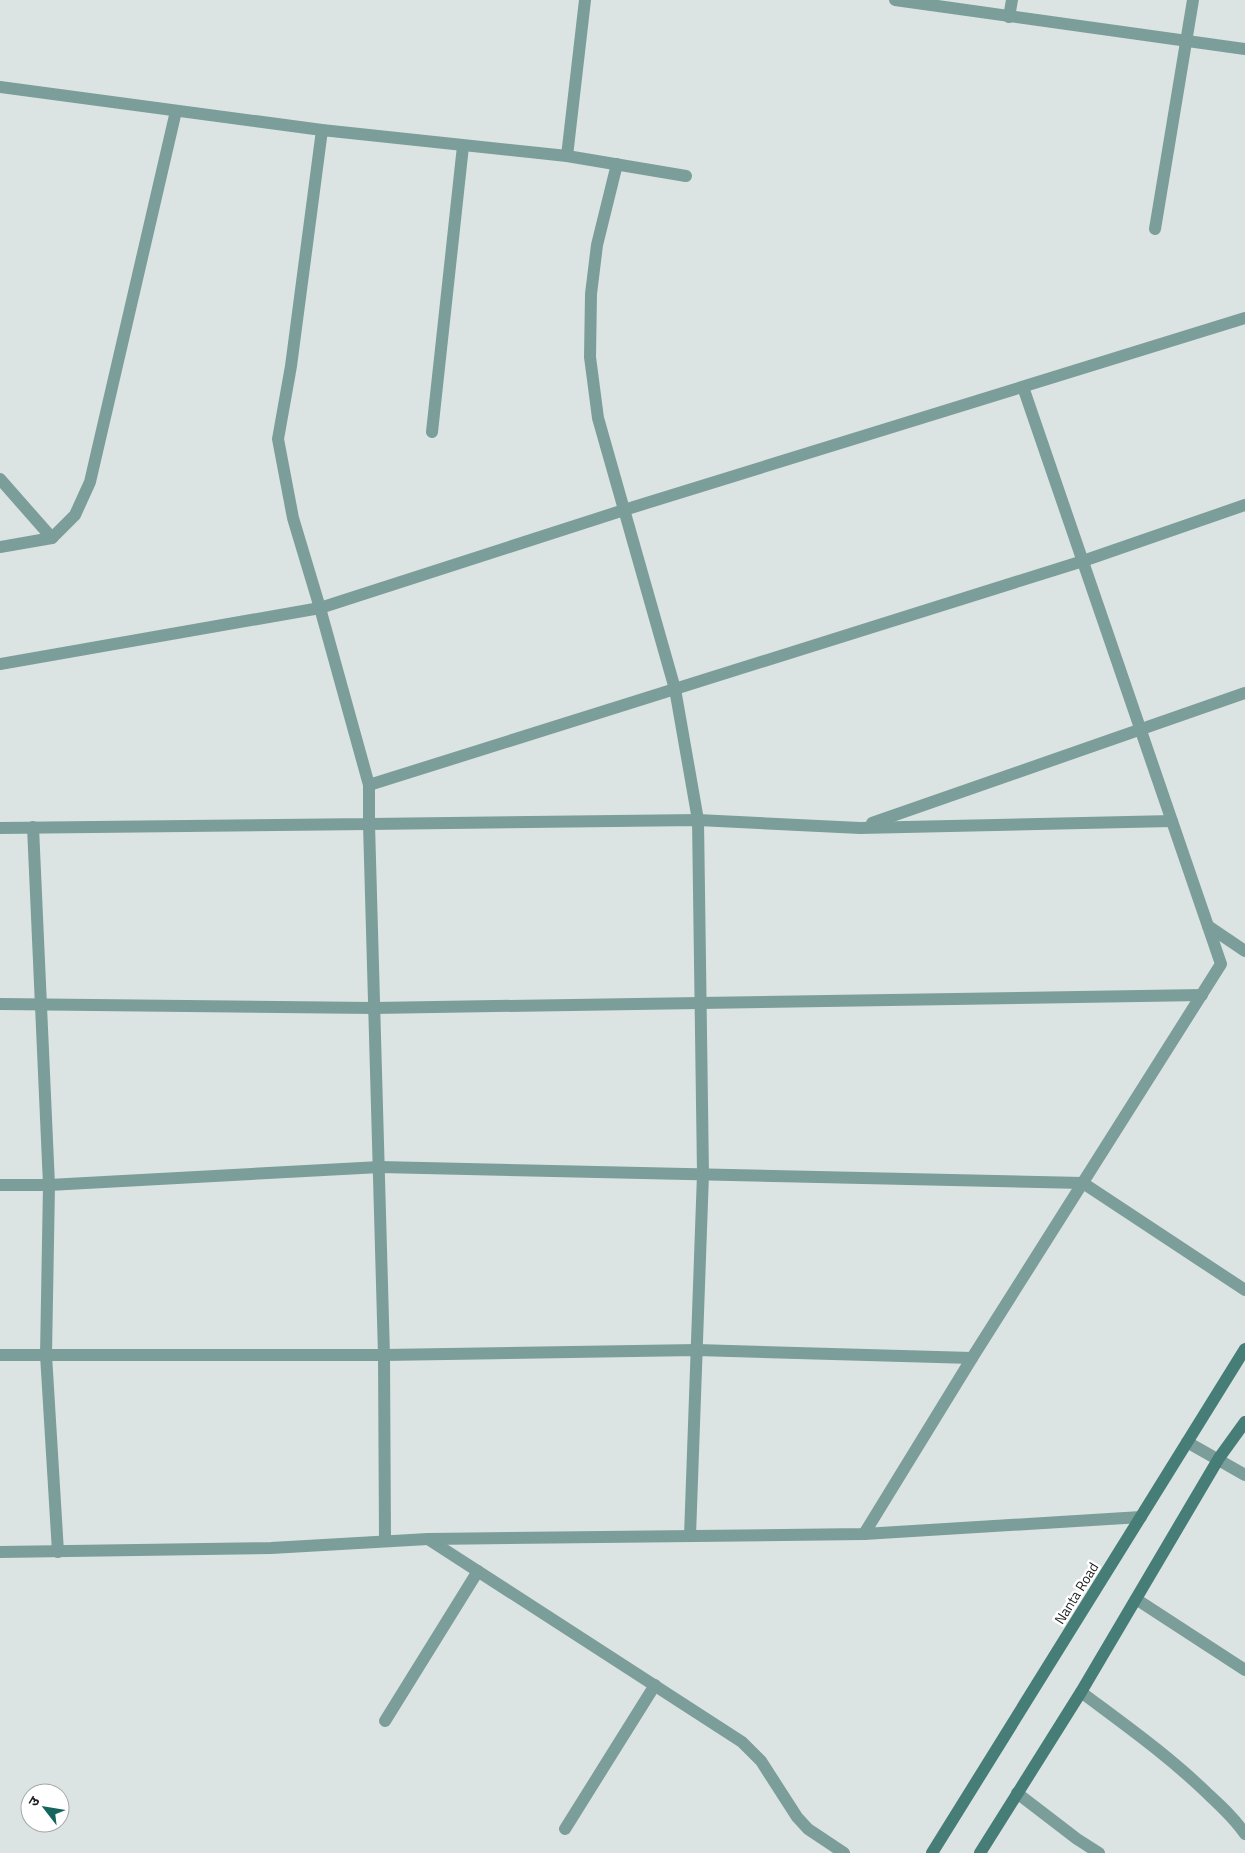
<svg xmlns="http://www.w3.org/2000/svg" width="1245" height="1853" font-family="'Titillium Web','Noto Sans Devanagari',sans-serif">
  <rect width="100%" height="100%" fill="#dce4e3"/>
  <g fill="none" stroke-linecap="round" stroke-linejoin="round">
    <!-- street -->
    <g stroke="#7c9e9a" stroke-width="12">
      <polyline points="585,0 567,156 322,130 291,366 278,439 293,518 320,608 624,510 1245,318"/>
      <polyline points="895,0 1245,49"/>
      <polyline points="1009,17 1012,0"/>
      <polyline points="0,87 322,130"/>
      <polyline points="567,156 686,176"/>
      <polyline points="617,164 597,245 591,294 590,357 598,418 675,689 698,820 703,1174 690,1536"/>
      <polyline points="1155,229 1193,0"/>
      <polyline points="432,432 463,146"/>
      <polyline points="0,479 52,538 0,547"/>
      <polyline points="52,538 75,515 90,482 176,111"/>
      <polyline points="0,664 320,608 369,785 369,824 0,828"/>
      <polyline points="369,785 1083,561 1245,505"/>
      <polyline points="872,823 1245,693"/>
      <polyline points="33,827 49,1185 46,1355 58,1552"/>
      <polyline points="1208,926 1245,951"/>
      <polyline points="0,1004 374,1008 1202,995"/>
      <polyline points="0,1185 49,1185 380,1167 1083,1183 1245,1290"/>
      <polyline points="0,1355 384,1355 697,1350 972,1358 864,1534"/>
      <polyline points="972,1358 1221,964 1023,387"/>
      <polyline points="1187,1442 1245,1475"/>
      <polyline points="428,1539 742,1742 761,1761 797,1817 808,1829 844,1853"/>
      <polyline points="385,1540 384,1355 369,824 698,820 860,828 1172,821"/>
      <polyline points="0,1552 271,1548 428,1539 864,1534 1141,1517"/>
      <polyline points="1136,1599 1245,1670"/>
      <path d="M1081,1692c44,33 88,64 128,103 13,12 26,24 36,39"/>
      <polyline points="385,1721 478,1571"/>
      <polyline points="1017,1793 1077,1839 1099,1853"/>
      <polyline points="565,1829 655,1685"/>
    </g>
    <!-- secondary -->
    <g stroke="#477d77" stroke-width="12">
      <polyline points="932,1853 1245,1349"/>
      <polyline points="980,1853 1081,1692 1219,1458 1245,1422"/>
    </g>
  </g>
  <g text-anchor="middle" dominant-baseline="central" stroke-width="5" stroke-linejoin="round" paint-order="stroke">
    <!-- street labels -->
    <g font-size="14" fill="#202323" stroke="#fff">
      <text transform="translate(1076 1593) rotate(-58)">Nanta Road</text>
    </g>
  </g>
  <!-- north arrow -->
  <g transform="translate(45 1808) rotate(301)"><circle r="24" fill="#ffffff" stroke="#a6a7a7"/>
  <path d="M0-4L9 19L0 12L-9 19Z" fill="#17635d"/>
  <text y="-8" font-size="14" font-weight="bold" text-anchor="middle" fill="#202323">उ</text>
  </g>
</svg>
